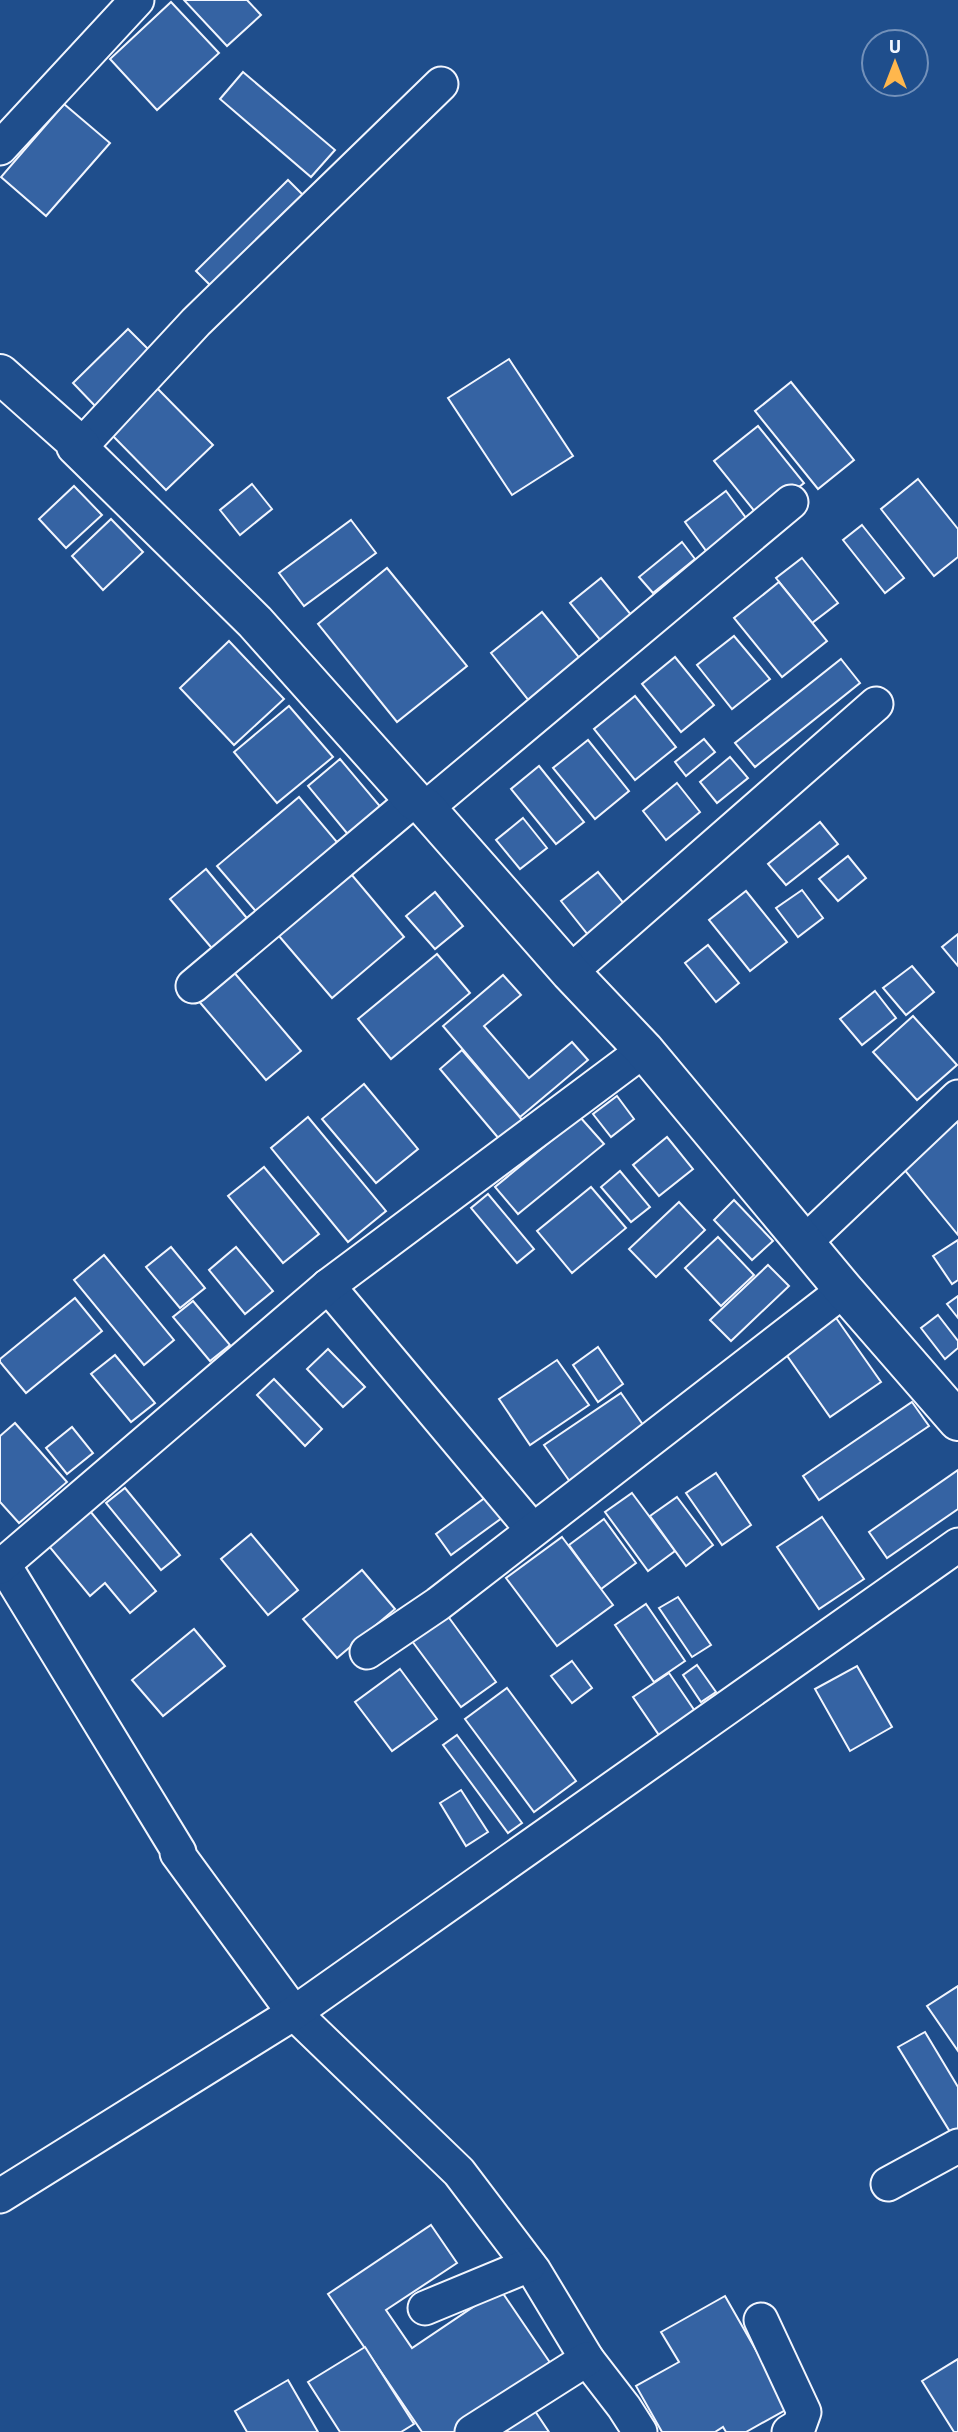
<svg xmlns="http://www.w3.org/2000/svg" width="958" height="2432" font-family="Barlow,sans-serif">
  <rect width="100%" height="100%" fill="#1f4e8c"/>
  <!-- building -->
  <g fill="#3563a3" stroke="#f2f6ff" stroke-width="2">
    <polygon points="184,0 247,0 261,15 227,46"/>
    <polygon points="171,2 219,53 157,110 110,59"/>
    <polygon points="243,72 335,150 311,177 220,99"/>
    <polygon points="64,104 110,143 46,216 1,177"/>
    <polygon points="288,180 311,203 219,294 196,271"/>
    <polygon points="128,329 154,355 98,409 73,383"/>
    <polygon points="509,359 573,456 512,495 448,398"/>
    <polygon points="791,382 854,460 818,489 755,411"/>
    <polygon points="156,387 213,445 166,490 109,432"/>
    <polygon points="758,426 804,483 760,518 714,461"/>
    <polygon points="918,479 958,529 958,557 934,576 881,509"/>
    <polygon points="252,484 272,509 240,535 220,510"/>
    <polygon points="74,486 102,515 66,548 39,519"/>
    <polygon points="726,491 749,522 707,552 685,522"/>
    <polygon points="111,519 143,552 103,590 72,556"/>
    <polygon points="351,520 376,553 304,606 279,573"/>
    <polygon points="862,525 904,578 885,593 843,540"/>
    <polygon points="682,542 695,559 653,593 639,577"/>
    <polygon points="802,558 838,603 812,623 776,578"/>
    <polygon points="387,568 467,666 397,722 318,624"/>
    <polygon points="601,578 637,622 606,647 570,603"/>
    <polygon points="779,582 827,641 782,677 734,618"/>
    <polygon points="542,612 582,661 530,702 491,653"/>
    <polygon points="734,636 770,679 732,709 697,665"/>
    <polygon points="229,641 284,699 234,745 180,688"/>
    <polygon points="675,657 714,705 681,732 642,684"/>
    <polygon points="841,659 860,683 755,767 735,743"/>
    <polygon points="635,696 676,747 635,780 594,729"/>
    <polygon points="289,706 333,757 277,803 234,752"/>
    <polygon points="704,739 715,752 686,776 675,762"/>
    <polygon points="588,740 629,791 595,819 553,768"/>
    <polygon points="730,757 748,778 717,803 700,782"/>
    <polygon points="340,759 384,811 351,838 308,786"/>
    <polygon points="539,766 584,822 556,844 511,789"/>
    <polygon points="677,783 700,812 666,840 643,811"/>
    <polygon points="299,797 342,848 260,916 217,866"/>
    <polygon points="523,818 547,848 520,869 496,840"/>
    <polygon points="820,822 838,844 786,885 768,864"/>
    <polygon points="848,856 866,878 838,901 819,879"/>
    <polygon points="346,868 404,937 332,998 273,929"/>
    <polygon points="206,869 251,923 216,953 170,899"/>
    <polygon points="598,872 626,906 589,936 561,901"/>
    <polygon points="802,890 823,918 798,937 776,908"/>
    <polygon points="746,891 787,942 750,971 709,920"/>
    <polygon points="435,892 463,926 435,949 406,916"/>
    <polygon points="958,934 958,966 942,947"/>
    <polygon points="708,945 739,983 716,1002 685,963"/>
    <polygon points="437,954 470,993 391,1059 358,1019"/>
    <polygon points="912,966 934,992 906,1015 883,988"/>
    <polygon points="232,970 301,1051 266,1080 197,999"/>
    <polygon points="503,975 521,995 484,1026 529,1078 572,1042 588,1060 520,1117 443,1026"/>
    <polygon points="875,991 896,1018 862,1045 840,1019"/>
    <polygon points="913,1016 957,1065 917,1100 873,1052"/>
    <polygon points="462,1050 523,1121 500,1140 440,1069"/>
    <polygon points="364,1084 418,1149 376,1183 322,1119"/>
    <polygon points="617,1096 634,1119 611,1137 593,1114"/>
    <polygon points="958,1114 958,1235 898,1162"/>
    <polygon points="308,1117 386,1211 348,1242 271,1148"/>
    <polygon points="580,1117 604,1144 518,1214 495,1187"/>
    <polygon points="667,1137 693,1169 659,1196 633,1165"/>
    <polygon points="264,1167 319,1234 283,1263 228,1196"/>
    <polygon points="620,1171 650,1207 631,1222 601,1187"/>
    <polygon points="591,1187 626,1228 572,1273 537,1231"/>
    <polygon points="488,1194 534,1249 517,1263 471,1208"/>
    <polygon points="734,1200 773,1241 752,1260 714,1220"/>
    <polygon points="679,1202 705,1230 656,1277 629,1249"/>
    <polygon points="718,1237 754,1275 721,1306 685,1268"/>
    <polygon points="958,1240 958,1280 952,1284 933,1256"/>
    <polygon points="171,1247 205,1288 180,1308 146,1267"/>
    <polygon points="236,1247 273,1291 245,1314 209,1270"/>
    <polygon points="104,1255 174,1340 144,1365 74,1280"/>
    <polygon points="768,1265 789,1286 731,1341 710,1320"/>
    <polygon points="958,1296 958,1318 947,1304"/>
    <polygon points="75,1298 102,1331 26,1393 0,1362 0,1359"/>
    <polygon points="193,1301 230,1345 210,1361 173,1317"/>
    <polygon points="834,1315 881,1382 830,1417 783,1350"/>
    <polygon points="938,1315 958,1341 958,1348 945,1359 921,1328"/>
    <polygon points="598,1347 623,1384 598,1402 573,1365"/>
    <polygon points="328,1349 365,1387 343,1407 307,1369"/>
    <polygon points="115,1355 155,1403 131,1422 91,1374"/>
    <polygon points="557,1360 589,1405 530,1445 499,1399"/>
    <polygon points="274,1379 322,1429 305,1446 257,1395"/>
    <polygon points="621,1393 650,1435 573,1486 544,1445"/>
    <polygon points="912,1402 929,1426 819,1500 803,1476"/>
    <polygon points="15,1423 67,1482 19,1523 0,1502 0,1436"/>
    <polygon points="72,1427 93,1453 67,1474 46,1448"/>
    <polygon points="958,1470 958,1509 887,1558 869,1532"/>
    <polygon points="716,1473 751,1525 722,1545 686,1493"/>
    <polygon points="125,1488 180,1555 161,1570 106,1503"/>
    <polygon points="632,1493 675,1551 648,1571 605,1512"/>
    <polygon points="490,1494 506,1515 451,1555 436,1534"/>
    <polygon points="677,1497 713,1545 686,1566 650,1516"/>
    <polygon points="90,1511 156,1591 130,1613 105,1583 90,1596 48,1545"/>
    <polygon points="822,1517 864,1579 819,1609 777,1547"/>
    <polygon points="604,1519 636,1563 601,1589 569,1545"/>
    <polygon points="251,1534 298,1590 268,1615 221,1559"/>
    <polygon points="562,1537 613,1605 557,1646 506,1578"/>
    <polygon points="362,1570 395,1609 337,1658 303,1619"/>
    <polygon points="678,1597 711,1645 692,1657 659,1608"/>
    <polygon points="646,1604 685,1661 654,1682 615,1625"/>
    <polygon points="447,1615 496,1682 461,1707 412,1641"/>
    <polygon points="194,1629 225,1666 163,1716 132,1680"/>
    <polygon points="572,1661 592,1688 572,1703 551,1676"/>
    <polygon points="697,1665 716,1692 701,1702 683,1675"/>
    <polygon points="857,1666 892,1727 850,1751 815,1689"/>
    <polygon points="400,1669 437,1719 392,1751 355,1702"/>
    <polygon points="669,1673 699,1717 663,1741 633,1697"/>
    <polygon points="507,1688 576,1781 534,1812 465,1719"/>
    <polygon points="457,1735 522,1823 508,1833 443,1745"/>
    <polygon points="461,1790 488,1832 466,1846 440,1803"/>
    <polygon points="958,1986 958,2051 927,2006"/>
    <polygon points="925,2032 958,2087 958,2131 952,2135 898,2047"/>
    <polygon points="431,2225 457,2263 386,2310 412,2348 500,2289 553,2367 457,2432 422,2432 328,2294"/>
    <polygon points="725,2296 789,2408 746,2432 726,2432 723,2427 715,2432 662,2432 636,2386 679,2362 661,2332"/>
    <polygon points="365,2347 414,2424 401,2432 340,2432 308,2382"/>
    <polygon points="958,2359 958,2432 954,2432 922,2381"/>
    <polygon points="288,2380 318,2432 247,2432 235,2411"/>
    <polygon points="533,2408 549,2432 496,2432"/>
  </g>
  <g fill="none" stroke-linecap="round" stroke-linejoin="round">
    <!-- minor casing -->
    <g stroke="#f2f6ff" stroke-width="37">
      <g id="minor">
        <polyline points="0,148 137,0"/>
        <polyline points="81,446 196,322 441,84"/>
        <polyline points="426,808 791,502"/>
        <polyline points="570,972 876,704"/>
        <polyline points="193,986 414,800"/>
        <polyline points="804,1243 958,1097"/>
        <polyline points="328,1286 532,1529"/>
        <polyline points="2,1566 4,1565 179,1852 177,1853 294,2013 459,2172 534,2271 587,2359 624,2407 640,2432"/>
        <polyline points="0,1567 328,1286 644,1050"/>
        <polyline points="367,1652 438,1604 844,1290"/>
        <polyline points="888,2184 958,2146"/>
        <polyline points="0,2196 294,2013 958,1545"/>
        <polyline points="425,2308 529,2265"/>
        <polyline points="761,2320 804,2412 799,2426 789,2432"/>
        <polyline points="472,2432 587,2359"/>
      </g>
    </g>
    <!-- highway casing -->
    <g stroke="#f2f6ff" stroke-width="42">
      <polyline id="highway" points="0,374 81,446 76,446 255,622 414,800 426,808 570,972 644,1050 844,1290 958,1421"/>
    </g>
    <!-- minor -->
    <use href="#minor" stroke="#1f4e8c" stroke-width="33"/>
    <!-- highway -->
    <use href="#highway" stroke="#1f4e8c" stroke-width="38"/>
  </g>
  <!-- north arrow -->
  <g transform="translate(895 63)"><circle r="33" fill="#1f4e8c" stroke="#7391ba" stroke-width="2"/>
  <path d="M0-5L12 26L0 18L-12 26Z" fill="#ffb74d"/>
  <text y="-10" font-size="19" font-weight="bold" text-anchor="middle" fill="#f2f6ff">U</text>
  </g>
</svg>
